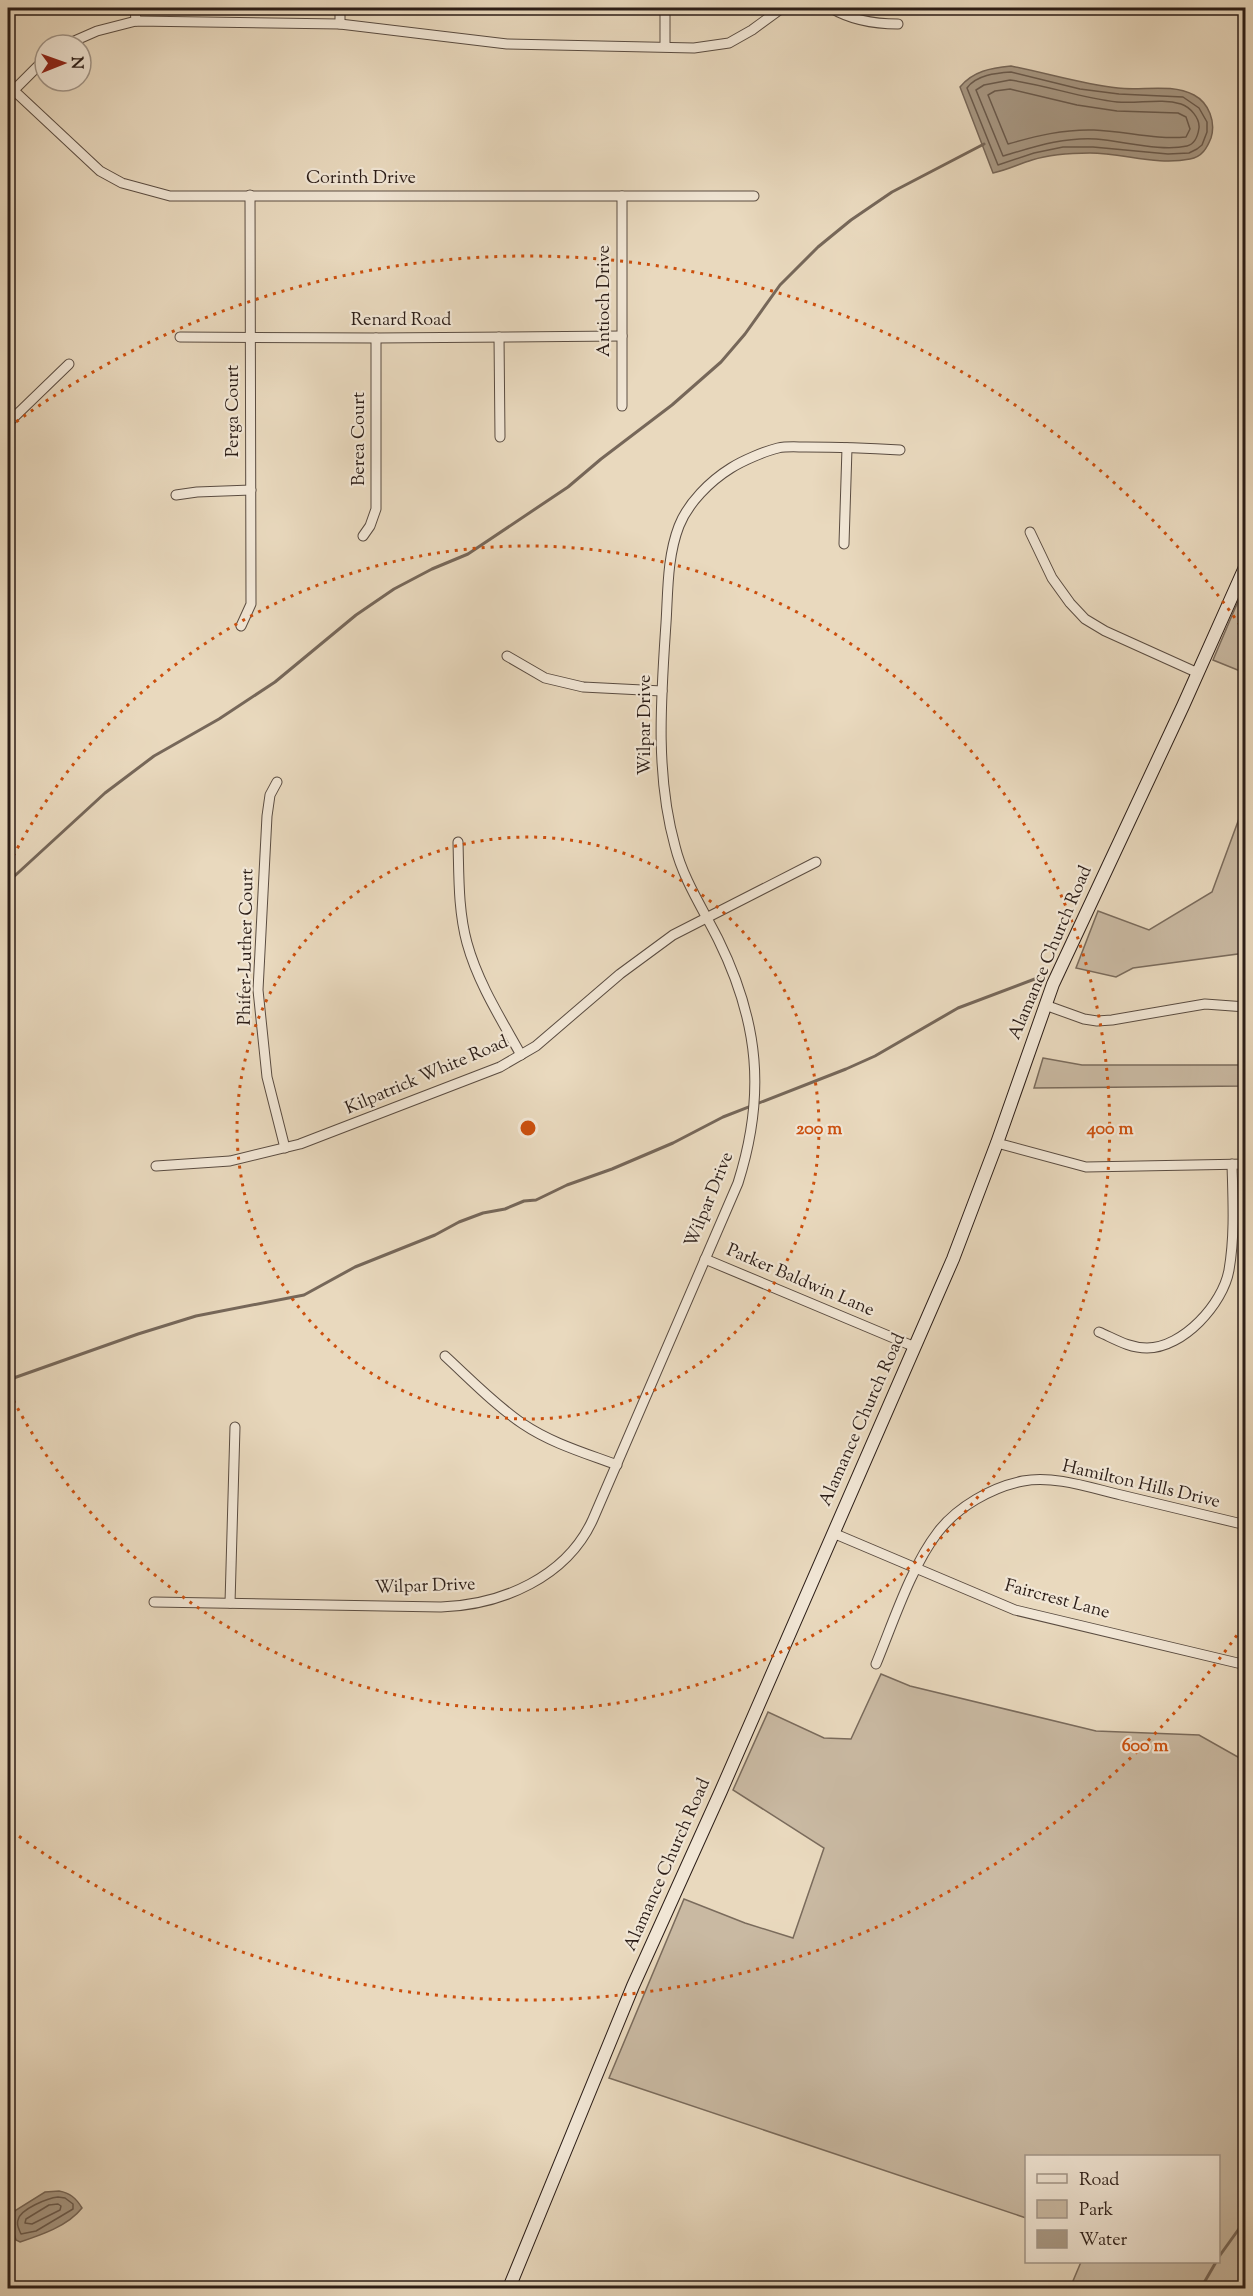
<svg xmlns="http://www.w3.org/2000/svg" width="1253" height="2296" font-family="'Sorts Mill Goudy',serif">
  <rect width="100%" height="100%" fill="#e9d9be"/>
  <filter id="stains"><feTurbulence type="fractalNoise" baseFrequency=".00333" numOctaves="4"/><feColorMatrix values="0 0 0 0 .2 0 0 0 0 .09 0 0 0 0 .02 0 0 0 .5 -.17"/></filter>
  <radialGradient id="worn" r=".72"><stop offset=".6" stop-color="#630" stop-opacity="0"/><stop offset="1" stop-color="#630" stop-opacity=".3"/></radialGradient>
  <!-- green -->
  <g fill="#c9b9a2" stroke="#7a6b5c" stroke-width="1.5">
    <polygon points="1245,585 1246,673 1245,673 1213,660"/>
    <polygon points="1240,816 1246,818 1245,953 1133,968 1116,977 1076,968 1098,911 1149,930 1212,892"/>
    <polygon points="1043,1058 1082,1065 1245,1065 1245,1086 1034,1088"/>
    <polygon points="881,1674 910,1686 1096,1731 1199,1735 1245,1761 1245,2288 1070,2288 1081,2262 1218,2262 1218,2156 1026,2156 1026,2218 609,2078 684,1899 745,1923 793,1938 824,1848 733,1790 768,1712 824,1738 851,1739"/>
  </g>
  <!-- water -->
  <g fill="#a89985" stroke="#766759" stroke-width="1.5">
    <path d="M1011,66c36,7 70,18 107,22 24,3 53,-5 76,7 15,8 22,27 17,43 -4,10 -9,19 -21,21 -33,7 -67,-6 -100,-6 -20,0 -39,1 -58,7 -13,4 -25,10 -39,13l-33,-86c13,-16 31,-19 51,-21z"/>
    <path d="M59,2191c11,2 17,7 23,17 -14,18 -41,27 -62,34l-4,-2 -5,-16 1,-10 4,-4 29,-18z"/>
  </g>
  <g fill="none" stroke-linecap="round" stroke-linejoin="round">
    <!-- shore -->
    <g stroke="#6a5b4e" stroke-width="1.5">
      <path d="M1011,72l69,17 39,5 64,3 16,11 8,14v10l-5,13 -5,4 -8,4 -21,1 -75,-7h-30l-29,6 -36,12 -31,-77c9,-13 29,-15 44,-16z"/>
      <path d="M1010,80c36,5 71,18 107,22 21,2 44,-4 64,2 9,3 19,14 18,24 -1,7 -4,16 -12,18 -26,6 -64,-5 -91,-7 -33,-2 -62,8 -93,17l-27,-66 8,-5z"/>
      <path d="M1010,89l67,16 40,6 61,2 8,4 4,12 -4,8c-31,3 -61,-6 -92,-7 -30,-1 -58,6 -86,14l-20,-49 7,-4z"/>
      <path d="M58,2197l7,1 8,6v5l-37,22 -15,3c-2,-5 -5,-9 -3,-14 2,-11 30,-22 40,-23z"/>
      <polygon points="58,2204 61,2206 60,2210 32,2224 25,2223 26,2219 49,2205"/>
    </g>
    <!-- stream -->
    <g stroke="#766759" stroke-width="3">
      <polyline points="8,882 105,793 154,756 219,719 275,682 356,615 394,589 432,569 468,554 568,487 601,459 672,405 721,362 745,334 780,285 818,247 851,220 892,192 984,144"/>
      <polyline points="8,1380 138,1334 196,1316 304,1295 355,1267 435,1235 459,1222 483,1213 505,1209 524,1201 536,1200 567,1185 612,1169 673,1143 723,1117 846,1069 875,1056 958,1008 1040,977"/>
      <polyline points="1218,2258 1246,2219"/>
      <polyline points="1201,2288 1216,2262"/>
    </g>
    <!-- street casing -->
    <g stroke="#5a4c41" stroke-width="11">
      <g id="street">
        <polyline points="135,8 136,21"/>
        <polyline points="340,8 340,24"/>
        <path d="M831,8c20,12 44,16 67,16"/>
        <polyline points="65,45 97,31 136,21 340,24 507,44 694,48 729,43 752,30 782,8"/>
        <polyline points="665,46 665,8"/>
        <polyline points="8,85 100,171 122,183 170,196 754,196"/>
        <polyline points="14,90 45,59"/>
        <polyline points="622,196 622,406"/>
        <polyline points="180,337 376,338 622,336"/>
        <polyline points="499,337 500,437"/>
        <polyline points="8,423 69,364"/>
        <polyline points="176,495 197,492 251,490"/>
        <polyline points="1030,532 1052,578 1070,603 1085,619 1105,631 1198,673"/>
        <polyline points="363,536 370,526 376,509 376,338"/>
        <polyline points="844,544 847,448"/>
        <polyline points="241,626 251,604 250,195"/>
        <polyline points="507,656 545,678 583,687 662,691"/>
        <polyline points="277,782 270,795 267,816 258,990 267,1077 285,1148"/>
        <path d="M458,842c1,33 0,68 9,101 11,40 34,76 54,112"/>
        <polyline points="1045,1005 1084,1019 1097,1021 1112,1020 1205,1004 1246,1007"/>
        <polyline points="997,1143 1086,1167 1246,1164"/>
        <polyline points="156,1166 230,1161 300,1144 500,1067 536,1046 620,974 673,935 816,862"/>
        <polyline points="705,1259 915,1347"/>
        <path d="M1099,1332c16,7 30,16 48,16 36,0 76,-44 82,-78 6,-35 4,-70 3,-106"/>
        <path d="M445,1356c25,23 50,49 78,68 28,19 62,29 94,41"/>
        <polyline points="833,1533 1015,1610 1246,1665"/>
        <path d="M154,1602l287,5c61,-2 126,-30 152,-88l145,-336c28,-88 21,-161 -20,-244 -15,-30 -35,-60 -43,-93 -20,-72 -14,-148 -9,-223 2,-31 1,-66 13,-97 9,-23 31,-45 52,-58 11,-7 34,-17 47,-20 9,-2 19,-1 28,-1 31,0 62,1 94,3"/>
        <polyline points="230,1603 235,1427"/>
        <path d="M876,1664c17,-41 35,-97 62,-132 19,-25 54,-45 85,-51 31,-6 68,7 98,14 42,10 83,20 125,30"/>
      </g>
    </g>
    <!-- secondary casing -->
    <g stroke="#2b1d17" stroke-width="14">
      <polyline id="secondary" points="509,2288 633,1986 721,1791 953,1259 997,1143 1053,984 1183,706 1246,565"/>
    </g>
    <!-- street -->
    <use href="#street" stroke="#f1e6d5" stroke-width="9"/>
    <!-- secondary -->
    <use href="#secondary" stroke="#f1e6d5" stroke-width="12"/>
  </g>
  <!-- distance rings -->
  <g fill="none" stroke="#cc500e" stroke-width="3" stroke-dasharray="3 6">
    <circle cx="528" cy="1128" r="291"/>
    <path d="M9 864A582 582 0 1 1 9 1392"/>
    <path d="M1242 1628A872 872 0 0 1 9 1829M9 427A872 872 0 0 1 1242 628"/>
  </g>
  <g text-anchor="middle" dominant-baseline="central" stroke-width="4.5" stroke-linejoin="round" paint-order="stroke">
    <!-- street labels -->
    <g font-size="18" fill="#2b1d17" stroke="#f1e6d5">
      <text x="361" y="179">Corinth Drive</text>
      <text transform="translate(605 301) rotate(-90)">Antioch Drive</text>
      <text x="401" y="321">Renard Road</text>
      <text transform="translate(234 411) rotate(-90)">Perga Court</text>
      <text transform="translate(360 439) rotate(-90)">Berea Court</text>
      <text transform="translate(646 725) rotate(-90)">Wilpar Drive</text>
      <text transform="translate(247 947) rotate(-89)">Phifer-Luther Court</text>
      <text transform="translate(1051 953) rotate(-67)">Alamance Church Road</text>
      <text transform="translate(427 1076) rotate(-23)">Kilpatrick White Road</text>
      <text transform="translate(710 1200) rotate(-68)">Wilpar Drive</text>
      <text transform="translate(800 1281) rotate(23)">Parker Baldwin Lane</text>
      <text transform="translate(863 1420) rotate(-66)">Alamance Church Road</text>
      <text transform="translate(1141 1485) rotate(13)">Hamilton Hills Drive</text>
      <text transform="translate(425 1587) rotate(-2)">Wilpar Drive</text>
      <text transform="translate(1057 1600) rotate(15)">Faircrest Lane</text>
      <text transform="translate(668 1865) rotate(-66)">Alamance Church Road</text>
    </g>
  </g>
  <circle cx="528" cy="1128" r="9" fill="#cc500e" stroke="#f1e6d5" stroke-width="3"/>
  <g font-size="18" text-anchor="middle" font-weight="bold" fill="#cc500e" stroke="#f1e6d5" stroke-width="4.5" stroke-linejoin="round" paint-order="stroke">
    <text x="819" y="1134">200 m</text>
    <text x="1110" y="1134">400 m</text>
    <text x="1145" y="1751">600 m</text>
  </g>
  <!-- margin -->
  <rect width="1253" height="2296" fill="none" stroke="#e9d9be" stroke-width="30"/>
  <rect x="9" y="9" width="1235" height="2278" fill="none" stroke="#2b1d17" stroke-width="3"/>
  <rect x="15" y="15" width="1223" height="2266" fill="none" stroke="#2b1d17" stroke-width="1.5"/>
  <!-- legend -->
  <rect x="1025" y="2155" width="195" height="108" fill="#f1e6d5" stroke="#a29689" stroke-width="1.5"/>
  <rect x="1037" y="2174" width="30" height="9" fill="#f1e6d5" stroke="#a29689" stroke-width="1.5"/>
  <text x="1079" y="2185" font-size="18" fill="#2b1d17">Road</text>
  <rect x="1037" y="2200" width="30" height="18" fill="#c9b9a2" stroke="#a29689" stroke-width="1.5"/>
  <text x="1079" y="2215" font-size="18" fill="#2b1d17">Park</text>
  <rect x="1037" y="2230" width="30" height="18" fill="#a89985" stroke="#a29689" stroke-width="1.5"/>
  <text x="1079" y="2245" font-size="18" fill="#2b1d17">Water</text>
  <!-- north arrow -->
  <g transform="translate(63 63) rotate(89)"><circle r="28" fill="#f1e6d5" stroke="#a29689" stroke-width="1.5"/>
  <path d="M0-4.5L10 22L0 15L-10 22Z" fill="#8f2418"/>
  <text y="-9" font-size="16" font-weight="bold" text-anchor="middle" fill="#2b1d17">N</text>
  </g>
  <rect width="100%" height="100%" filter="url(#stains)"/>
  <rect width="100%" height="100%" fill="url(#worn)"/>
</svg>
